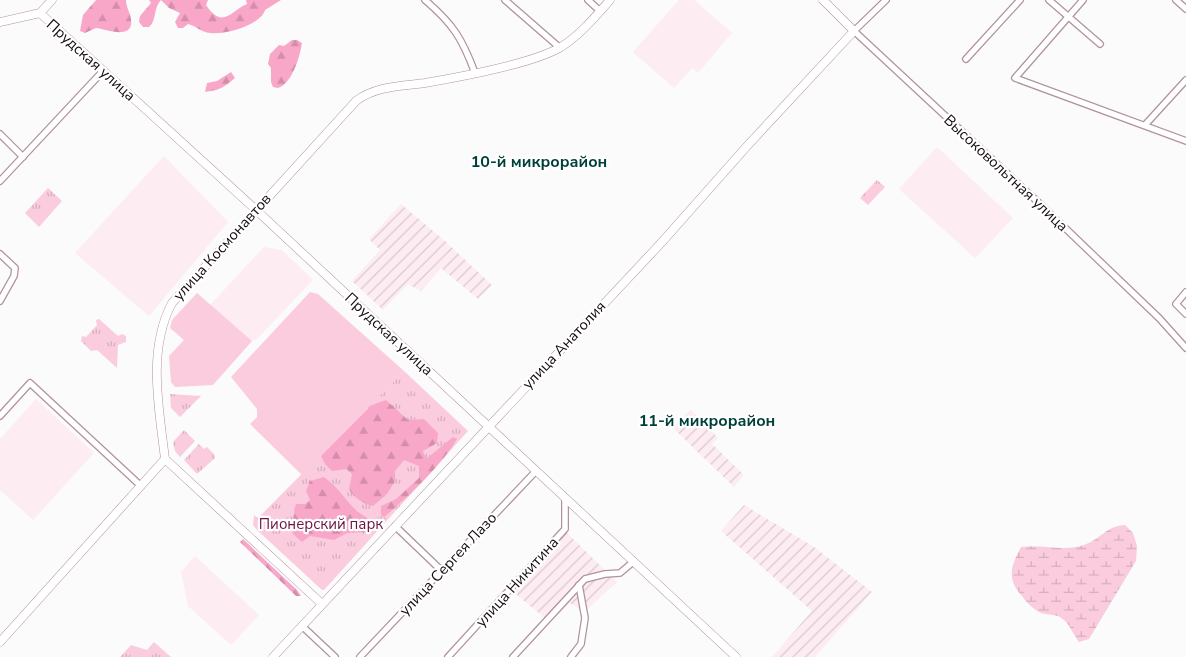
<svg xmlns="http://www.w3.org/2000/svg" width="1186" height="657" font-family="'Nunito Sans',sans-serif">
  <defs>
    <pattern id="industrial-furrows" width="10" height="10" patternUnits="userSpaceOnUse" patternTransform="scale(1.25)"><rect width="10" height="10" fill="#feecf3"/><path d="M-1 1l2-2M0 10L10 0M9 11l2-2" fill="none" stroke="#d9c9cf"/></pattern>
    <pattern id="grass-tufts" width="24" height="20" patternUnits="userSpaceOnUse" patternTransform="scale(1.25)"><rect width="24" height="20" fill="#faccde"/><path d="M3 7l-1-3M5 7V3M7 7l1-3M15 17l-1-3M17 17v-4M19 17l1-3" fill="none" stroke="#d6aebd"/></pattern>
    <pattern id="forest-firs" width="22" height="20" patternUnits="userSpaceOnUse" patternTransform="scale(1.25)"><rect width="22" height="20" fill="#f8a7c9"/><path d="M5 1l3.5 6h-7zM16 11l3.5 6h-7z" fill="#d48eac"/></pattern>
    <pattern id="wetland-marsh" width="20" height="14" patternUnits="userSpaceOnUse" patternTransform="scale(1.25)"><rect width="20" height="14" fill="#faccde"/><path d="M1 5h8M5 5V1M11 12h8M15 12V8" fill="none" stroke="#d6aebd"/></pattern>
  </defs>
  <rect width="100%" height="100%" fill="#fbfbfb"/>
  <!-- built -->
  <g fill="#feecf3">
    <polygon points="679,0 694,0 732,33 698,73 692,68 674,88 633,52"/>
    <polygon points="937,147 1013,218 975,258 899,189"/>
    <polygon points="164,156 228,222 149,316 75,253"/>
    <polygon points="264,247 282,250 313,280 257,339 252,341 210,305"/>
    <polygon points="36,399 94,453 33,520 0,490 0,439"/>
    <polygon points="195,556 259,615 231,645 188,606 181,572"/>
  </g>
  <!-- industrial -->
  <g fill="url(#industrial-furrows)">
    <polygon points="401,204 445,241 492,285 478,299 441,268 421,291 408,284 383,310 352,281 380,250 369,239"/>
    <polygon points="691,410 718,438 712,444 744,475 734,487 673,428"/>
    <polygon points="744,505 814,547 872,592 815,657 772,657 812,611 721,531"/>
    <polygon points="563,529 617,582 584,612 570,603 550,622 507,587"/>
  </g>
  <!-- grass -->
  <g fill="url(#grass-tufts)">
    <polygon points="877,180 885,187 868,205 860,198"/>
    <polygon points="48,188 62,201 39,227 25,213"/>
    <polygon points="99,319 118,336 122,334 126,336 126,342 118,345 117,368 97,350 91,351 81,341 82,336 86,337 97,325 96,320"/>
    <polygon points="404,371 468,431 324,590 322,590 257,530 253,525 254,515 258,518"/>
    <polygon points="170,394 201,396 180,417 171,408"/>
    <polygon points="184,430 195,441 180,457 175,451 173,442"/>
    <polygon points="199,444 204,449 207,447 214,454 215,458 197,474 184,460"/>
    <polygon points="154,642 171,657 120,657 131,645 147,650"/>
  </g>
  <!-- forest -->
  <g fill="url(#forest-firs)">
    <path d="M96,0h30c0,7 4,12 5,19 3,22 -26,10 -35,9l-11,5 -5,-2 3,-16z"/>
    <path d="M149,0h59l-2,5c17,25 24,6 41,-1l-1,-4h35l-16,10c-4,15 -41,25 -55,23 -9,-1 -14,-7 -22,-9l-5,4h-5l-3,-6 5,-9 -11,-5 -8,-8c-8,8 -4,20 -12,27h-6l-4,-5 1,-6 11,-13z"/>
    <path d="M292,40h5l5,3c-2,13 -10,41 -24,45l-5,-1 -2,-5v-14l-3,-4 2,-10 9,-9 5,1z"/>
    <path d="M231,72l4,6c-12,10 -15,12 -30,14l2,-9 10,-2z"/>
    <path d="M386,400l22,20 16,-1 14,14 -1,10 -14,8 3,8 27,-22 4,2c-16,27 -49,58 -73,78l-3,-2v-9l15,-7 23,-21v-12l-15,-6 -9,11v10l-8,13 -14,12c-10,-2 -20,-9 -24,-17l3,-15 -5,-5 -15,2 -7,-7 -4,-8 51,-51z"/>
    <path d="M324,477c14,10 22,24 34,35 4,3 9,5 13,9l-1,7 -5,4 -18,1 -13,7 -24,-4 -8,6 -9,-8 -2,-10c4,-7 2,-13 5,-20h9l5,-4 -4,-9 4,-10z"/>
    <polygon points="243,539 297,590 301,596 296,596 240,542"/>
  </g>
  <!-- wetland -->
  <path fill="url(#wetland-marsh)" d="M1125,525l8,8 4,13 -1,15 -47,78 -10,3c-5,-6 -9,-17 -15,-22 -7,-7 -16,-4 -25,-8 -7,-4 -13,-10 -17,-16 -16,-17 -11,-30 -1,-49 21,-3 42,5 63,-2 17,-6 22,-19 41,-20z"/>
  <!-- pitch -->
  <g fill="#faccde">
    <polygon points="310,292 318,294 404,371 302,475 250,424 257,417 257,409 231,377"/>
    <polygon points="197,293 252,341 213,385 175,387 171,382 169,356 184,340 170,328 172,320"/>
  </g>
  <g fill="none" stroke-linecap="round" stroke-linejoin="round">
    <!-- street casing -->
    <g stroke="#b2929e" stroke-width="8">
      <g id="street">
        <path d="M425,0c28,24 37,38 50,73"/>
        <polyline points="505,0 559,47"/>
        <polyline points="588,0 600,11"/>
        <polyline points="886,0 854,31 1039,203 1159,318 1186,348"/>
        <polyline points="1049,0 1100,44"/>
        <polyline points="1083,0 1015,78 1186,141"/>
        <polyline points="1176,0 1186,9"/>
        <polyline points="966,59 1020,0"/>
        <polyline points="1145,125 1186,80"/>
        <polyline points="0,134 23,157"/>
        <polyline points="0,181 103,71"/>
        <polyline points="0,254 15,268 14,276 0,301"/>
        <polyline points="1186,292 1176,304 1186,314"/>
        <polyline points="0,416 30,383 141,486"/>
        <polyline points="395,526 442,571"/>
        <polyline points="302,626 335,657"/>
        <polyline points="360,657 536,471"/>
        <polyline points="448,657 565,529 565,499"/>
        <polyline points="513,657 585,579 605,574 620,573 633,562"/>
        <polyline points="571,657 581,644 585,618 579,585"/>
      </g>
    </g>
    <!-- secondary casing -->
    <g stroke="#b2929e" stroke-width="9">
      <g id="secondary">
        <polyline points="40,13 255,209 736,657"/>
        <polyline points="0,22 40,13 52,0"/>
        <polyline points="165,459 322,604"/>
        <path d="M0,642l165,-183c-6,-51 -18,-109 7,-156l184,-202c19,-15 46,-15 69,-18 35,-6 107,-19 136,-36 19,-12 35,-31 49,-47"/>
        <polyline points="273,657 662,242 748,145 854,31 823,0"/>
      </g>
    </g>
    <!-- street -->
    <use href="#street" stroke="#fff" stroke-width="5.5"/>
    <!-- secondary -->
    <use href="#secondary" stroke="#fff" stroke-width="8"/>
  </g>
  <g text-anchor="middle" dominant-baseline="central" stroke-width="4.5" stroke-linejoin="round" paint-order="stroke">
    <!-- street labels -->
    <g font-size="15" fill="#160b10" stroke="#fff">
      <text transform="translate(91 60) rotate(42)">Прудская улица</text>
      <text transform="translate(1006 173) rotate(43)">Высоковольтная улица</text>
      <text transform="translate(222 247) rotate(-48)">улица Космонавтов</text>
      <text transform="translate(389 334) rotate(43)">Прудская улица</text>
      <text transform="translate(564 345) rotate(-47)">улица Анатолия</text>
      <text transform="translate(448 564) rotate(-47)">улица Сергея Лазо</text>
      <text transform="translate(517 582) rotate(-48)">улица Никитина</text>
    </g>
    <!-- park labels -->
    <g font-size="15" fill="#6b1543" stroke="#fff">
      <text x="321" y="524">Пионерский парк</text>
    </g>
    <!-- neighbourhood labels -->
    <g font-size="16" font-weight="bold" fill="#00403a" stroke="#fff">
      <text x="539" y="162">10-й микрорайон</text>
      <text x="707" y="421">11-й микрорайон</text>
    </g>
  </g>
</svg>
